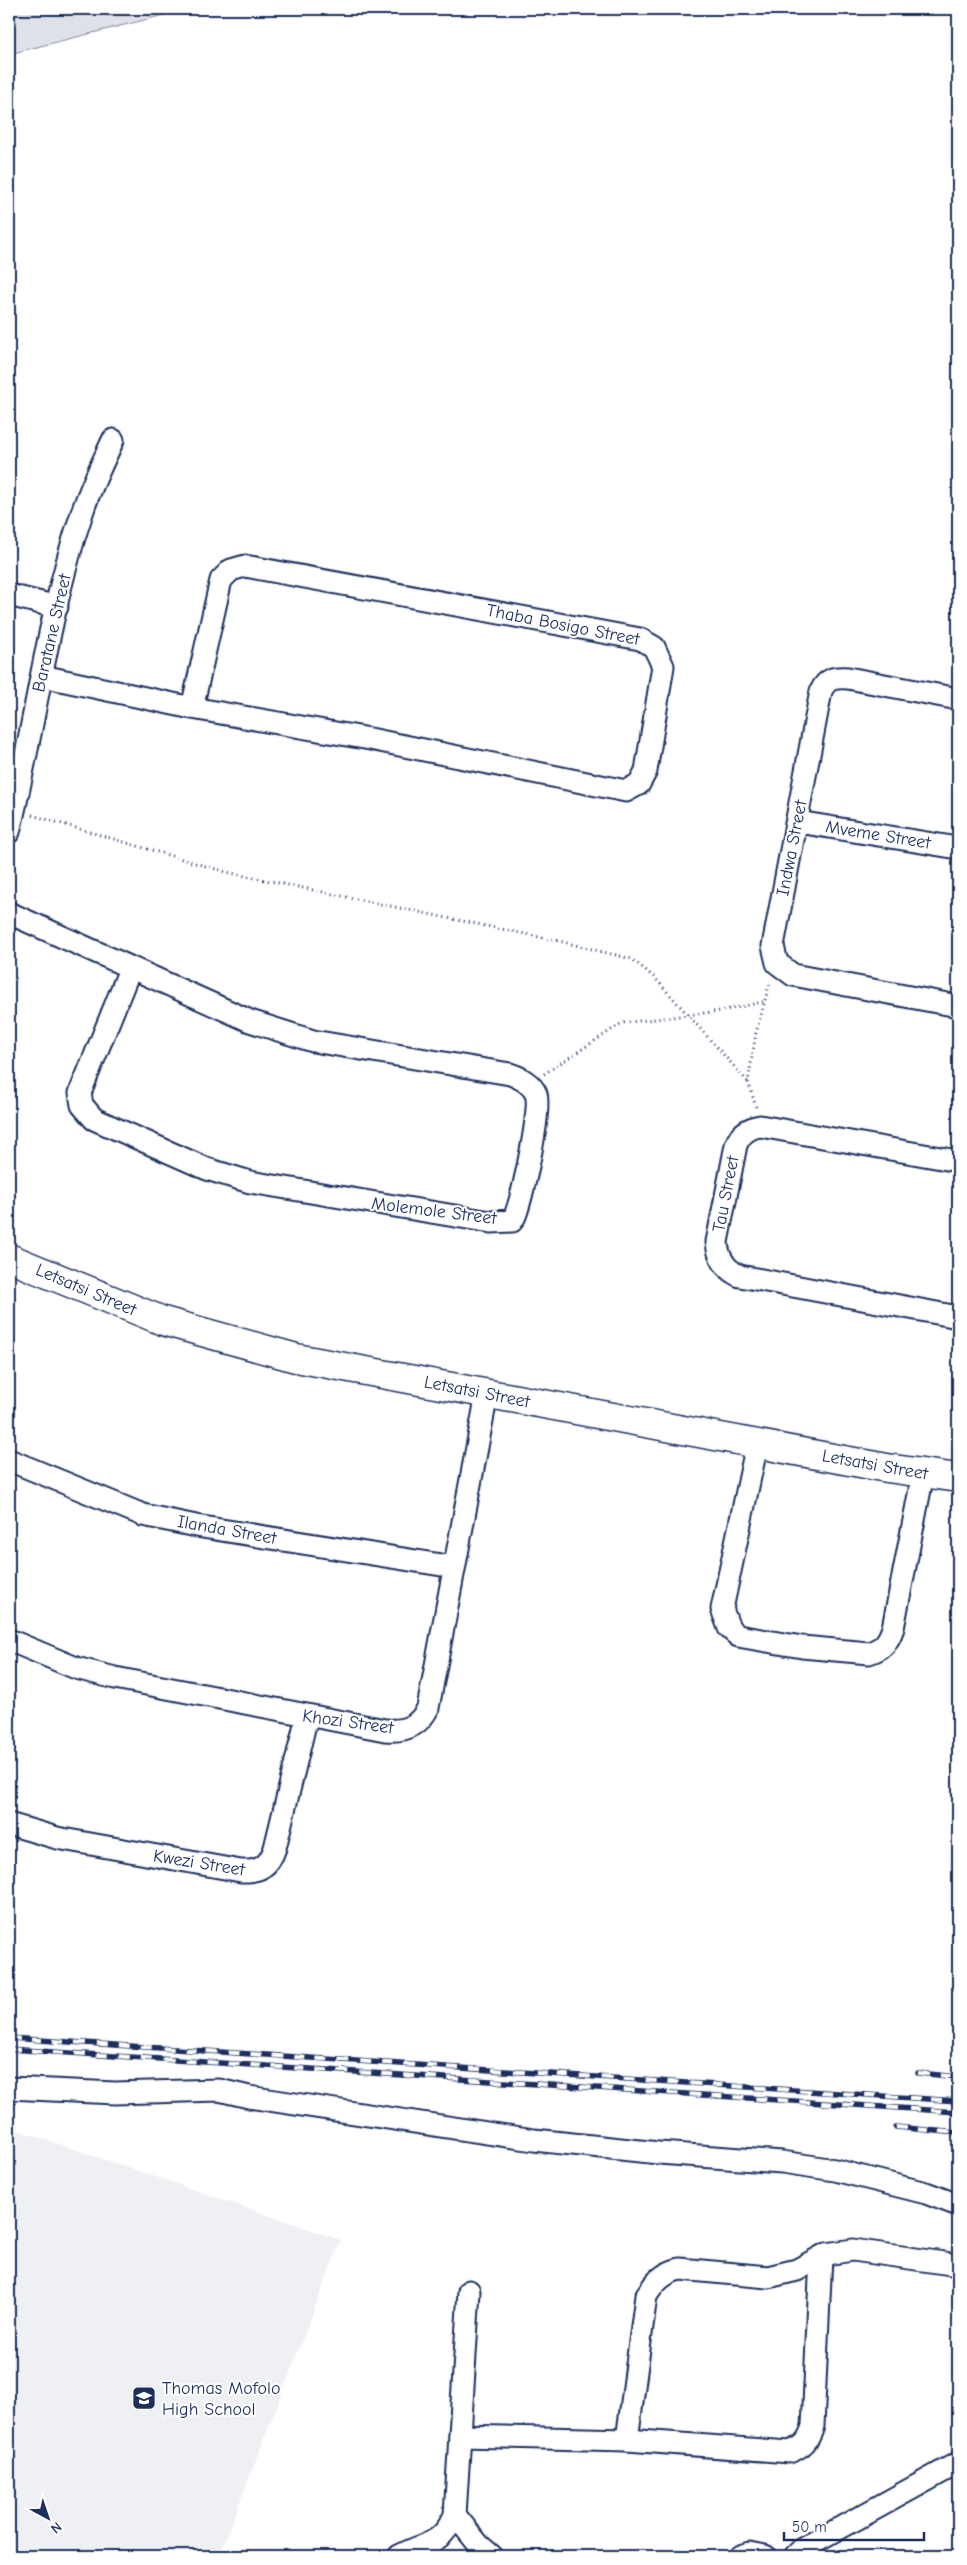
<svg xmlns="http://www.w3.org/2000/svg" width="967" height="2565" font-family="'Comic Neue',sans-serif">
  <rect width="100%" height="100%" fill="#fff"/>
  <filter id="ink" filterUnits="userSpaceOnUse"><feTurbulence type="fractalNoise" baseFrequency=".02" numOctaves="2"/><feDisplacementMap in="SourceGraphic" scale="10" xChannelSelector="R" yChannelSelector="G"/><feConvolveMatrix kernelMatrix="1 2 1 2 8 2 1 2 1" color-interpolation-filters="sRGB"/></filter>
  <g filter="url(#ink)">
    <!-- built -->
    <polygon fill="#eff0f4" points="9,2127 341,2240 219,2556 9,2556"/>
    <!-- green -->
    <polygon fill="#dee1e7" stroke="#7c88a2" points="9,9 188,9 9,54"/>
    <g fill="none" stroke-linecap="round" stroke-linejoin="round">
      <!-- street casing -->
      <g stroke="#1b2f5e" stroke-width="25">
        <g id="street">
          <polyline points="9,595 57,607"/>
          <polyline points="42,676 192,708 370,739 626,791 639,784 646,771 663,666 654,647 640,639 245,566 231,570 221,580 192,708"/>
          <path d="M958,699l-110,-21c-13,-1 -21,0 -27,13l-48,255 4,17 16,12 165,31"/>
          <polyline points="798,822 958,848"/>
          <path d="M9,832c26,-105 38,-216 73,-319 8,-25 20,-49 31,-73"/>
          <path d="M9,913l241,108 63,20 197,33c10,3 22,10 26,20 6,16 -14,104 -21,122l-3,5 -21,1 -241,-40 -43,-13 -113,-50 -12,-14 -2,-12 50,-124"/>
          <path d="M958,1161l-198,-35c-12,2 -20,8 -24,19l-19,97c1,15 9,28 23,34l218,41"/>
          <path d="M757,1444l-35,165 7,19 9,8 64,11 67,6c15,-5 19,-11 24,-25l30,-154"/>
          <polyline points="9,1460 143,1515 196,1526 454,1567"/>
          <path d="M9,1640l67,28 39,10 270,52c20,2 34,-4 43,-22l59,-314"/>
          <path d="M9,1824l48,14 184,33c19,1 28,-5 34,-23l32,-132"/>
          <polyline points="9,2088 115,2093 219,2090 249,2097 534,2140 659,2153 782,2162 835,2170 926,2193 958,2205"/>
          <path d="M460,2436l167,4 162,12c14,-5 20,-12 24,-26l8,-169"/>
          <path d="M627,2440l19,-144c9,-14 17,-23 34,-27l88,8 29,-7 29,-16 27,-4 105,15"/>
          <polyline points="455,2515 479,2545 492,2556"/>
          <path d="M399,2556c27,-15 41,-9 56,-41l14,-224"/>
          <polyline points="741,2556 750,2553 765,2556"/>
          <polyline points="795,2556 802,2549 958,2463"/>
        </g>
      </g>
      <!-- secondary casing -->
      <g stroke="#1b2f5e" stroke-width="31">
        <polyline id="secondary" points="9,1258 163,1321 296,1358 887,1468 958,1478"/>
      </g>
      <!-- path -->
      <g stroke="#1b2f5e" stroke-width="3" stroke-dasharray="1 4" stroke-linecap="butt">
        <polyline points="32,815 226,872 559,941 632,959 655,978 748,1082"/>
        <polyline points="544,1074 622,1023 721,1011 763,1002"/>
        <polyline points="756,1107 748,1082 756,1033 770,982"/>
      </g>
      <!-- street -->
      <use href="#street" stroke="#fff" stroke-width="21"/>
      <!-- secondary -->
      <use href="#secondary" stroke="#fff" stroke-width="28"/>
      <!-- rail casing -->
      <g stroke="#1b2f5e" stroke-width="5.5">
        <g id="rail">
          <polyline points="9,2038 958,2101"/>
          <polyline points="9,2049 958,2112"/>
          <polyline points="918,2073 958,2077"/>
          <polyline points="896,2127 957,2133"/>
        </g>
      </g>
      <!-- rail -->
      <use href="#rail" stroke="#fff" stroke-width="4" stroke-dasharray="11" stroke-linecap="butt"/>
    </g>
  </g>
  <!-- icons -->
  <defs>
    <g id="school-square" transform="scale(1.25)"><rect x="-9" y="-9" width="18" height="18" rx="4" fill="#1b2f5e" stroke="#fff"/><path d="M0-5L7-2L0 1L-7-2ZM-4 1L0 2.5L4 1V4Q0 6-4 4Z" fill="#fff"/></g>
  </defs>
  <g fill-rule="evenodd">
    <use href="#school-square" x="144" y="2398"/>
  </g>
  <g text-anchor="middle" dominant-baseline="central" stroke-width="4" stroke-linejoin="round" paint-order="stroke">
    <!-- street labels -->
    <g font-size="18" fill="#1b2f5e" stroke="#fff">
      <text transform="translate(563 625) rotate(11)">Thaba Bosigo Street</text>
      <text transform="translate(52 633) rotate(-77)">Baratane Street</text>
      <text transform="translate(878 835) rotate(9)">Mveme Street</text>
      <text transform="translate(792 848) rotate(-79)">Indwa Street</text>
      <text transform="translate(726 1194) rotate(-79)">Tau Street</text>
      <text transform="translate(434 1211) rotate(7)">Molemole Street</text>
      <text transform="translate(86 1290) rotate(23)">Letsatsi Street</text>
      <text transform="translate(477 1392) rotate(11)">Letsatsi Street</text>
      <text transform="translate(875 1465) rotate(10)">Letsatsi Street</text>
      <text transform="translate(227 1530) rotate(10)">Ilanda Street</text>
      <text transform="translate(348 1722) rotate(8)">Khozi Street</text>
      <text transform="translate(199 1863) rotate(9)">Kwezi Street</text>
    </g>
    <!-- poi labels -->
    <g font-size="18" fill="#1b2f5e" stroke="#fff" text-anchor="start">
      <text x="162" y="2388">Thomas Mofolo<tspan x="162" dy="21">High School</tspan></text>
    </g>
  </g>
  <!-- margin -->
  <rect width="967" height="2565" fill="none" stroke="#fff" stroke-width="30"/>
  <rect x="15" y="15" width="937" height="2535" fill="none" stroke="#1b2f5e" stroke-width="2" filter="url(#ink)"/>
  <!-- north arrow -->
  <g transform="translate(48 2518) rotate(140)" stroke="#ffffff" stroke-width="4" paint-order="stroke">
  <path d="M0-4L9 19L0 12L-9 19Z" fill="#1b2f5e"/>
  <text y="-8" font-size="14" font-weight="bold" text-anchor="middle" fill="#1b2f5e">N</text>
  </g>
  <!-- scale -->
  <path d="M784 2532v8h140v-8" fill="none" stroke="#1b2f5e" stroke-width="2.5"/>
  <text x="792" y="2532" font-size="15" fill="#1b2f5e" stroke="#ffffff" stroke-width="4" paint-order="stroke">50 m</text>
</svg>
